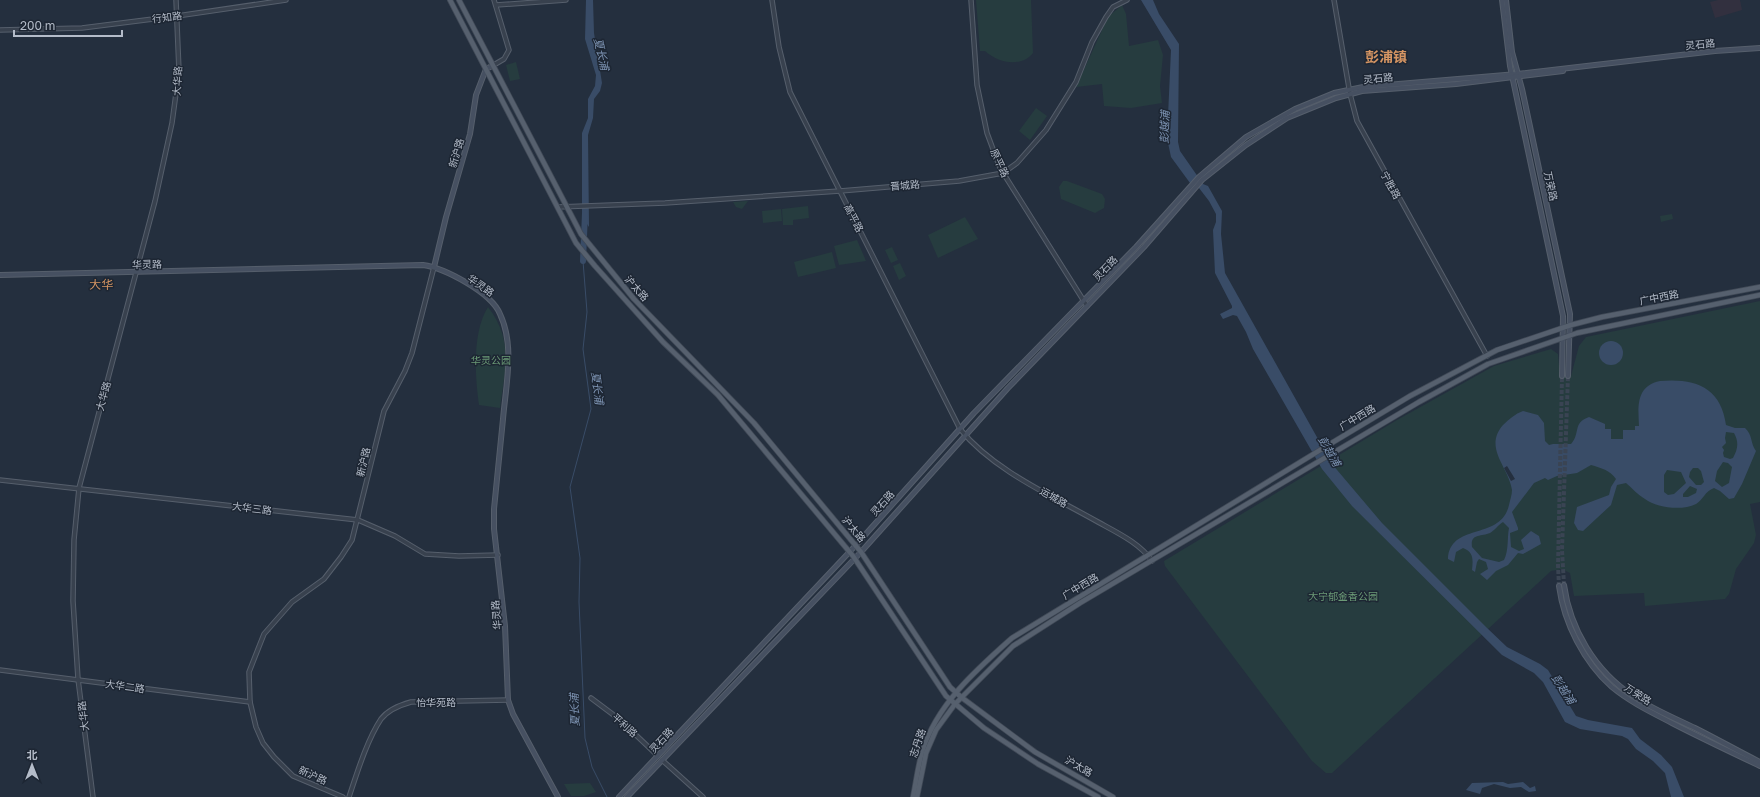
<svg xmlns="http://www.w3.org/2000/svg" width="1760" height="797" font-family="'Golos Text','Noto Sans SC',sans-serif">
  <rect width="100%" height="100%" fill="#242f3e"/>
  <!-- medical -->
  <polygon fill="#32303f" points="1718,0 1740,0 1742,10 1715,18 1710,2"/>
  <!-- green -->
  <g fill="#263c3f">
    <path d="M976,0h55l2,53c-12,15 -35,10 -48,-2h-5z"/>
    <polygon points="1122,5 1126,14 1129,46 1158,40 1163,55 1160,86 1162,103 1131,108 1104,106 1102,84 1076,87 1108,17"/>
    <polygon points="516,62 520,79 510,81 506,65"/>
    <polygon points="1036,108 1047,116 1030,140 1019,131"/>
    <polygon points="1063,181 1067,181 1102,194 1105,199 1104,208 1095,213 1061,199 1059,187"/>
    <polygon points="748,201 742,209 736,207 733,202"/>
    <polygon points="808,206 809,218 793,220 793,225 783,225 782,209"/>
    <polygon points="781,209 782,221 763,223 762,211"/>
    <polygon points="1672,214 1673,219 1661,222 1660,216"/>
    <polygon points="965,217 978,239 938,258 928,235"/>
    <polygon points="857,240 866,261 839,265 834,246"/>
    <polygon points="892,247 898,260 891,263 885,250"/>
    <polygon points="832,252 836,268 798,277 794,262"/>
    <polygon points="900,263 906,276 899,280 893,266"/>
    <polygon points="1760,301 1760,502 1750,504 1756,535 1754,543 1736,569 1729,594 1725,599 1645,606 1644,593 1574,596 1570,573 1562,569 1551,571 1332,773 1326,773 1312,761 1165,566 1164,561 1169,558 1397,420 1494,366 1551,349 1558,354 1560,375 1571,376 1579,346 1586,337"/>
    <path d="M488,307c26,34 17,62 12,101l-21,-3c-4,-28 -7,-73 9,-98z"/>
    <polygon points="590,783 596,792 584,796 571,796 564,784"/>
  </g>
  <!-- water -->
  <g fill="#394c67" fill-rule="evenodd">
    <polygon points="586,0 593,0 594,33 602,83 600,91 594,99 593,118 588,135 589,227 582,216 582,133 588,118 588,99 595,86 596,75 585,39"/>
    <polygon points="1141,0 1153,0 1159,14 1179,44 1178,142 1180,151 1203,184 1208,186 1222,211 1221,234 1225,273 1332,464 1382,523 1486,627 1507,647 1540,664 1548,670 1576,716 1588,720 1632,728 1640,739 1661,755 1672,767 1684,797 1671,797 1665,773 1653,761 1636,749 1628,739 1622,736 1580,729 1565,722 1543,682 1534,673 1502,655 1352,506 1322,469 1253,349 1246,332 1237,316 1233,315 1223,319 1220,314 1232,308 1232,306 1215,273 1213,230 1216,222 1216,214 1209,201 1199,188 1190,183 1171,157 1167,138 1171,50"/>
    <circle cx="1611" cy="353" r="12"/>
    <path d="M1660,381c35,-3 61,6 66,44l9,3h10c8,7 5,15 11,23l-14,33 -8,14 -5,1 -9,-8 -6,-3c-9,3 -11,12 -18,16 -14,7 -39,4 -51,-5 -7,-4 -13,-11 -19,-16l-9,2 -6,20 -28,26 -5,-1 -4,-7 3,-16 32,-12 2,-8 5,-8c-6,-9 -15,-11 -25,-14l-14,8 -20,3 -9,4 -3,-2 -11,5 -22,29 6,16v2l-8,3 1,14 8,4 5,-2 -3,-9 10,-9 8,5 2,8 -18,10 -5,-1 -10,12 -12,6 -9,9 -7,-6 8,-5 -2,-7 -7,-3 -2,3 -2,10 -3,-2c1,-10 2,-18 -9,-22l-7,4 -2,10 -6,-3c2,-37 53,-18 61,-54 1,-5 3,-10 3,-15 -3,-23 -29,-42 -9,-65 6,-6 12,-11 20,-14l15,4 6,8 1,18 4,4 4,-1h18c10,-11 1,-21 18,-27l16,7v5h6v10h12v-9h12v-4h4c-1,-20 -3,-40 21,-45zM1726,432l8,1c5,9 4,16 -1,25l-3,1 -6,-2 -1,-4 1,-3 -2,-3 4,-4 -1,-5zM1723,462l5,1 4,4 -3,16 -7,4 -7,-6 2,-10zM1693,468h5l3,3 3,11 -3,3h-5l-7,-8 1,-5zM1667,470l14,2 5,11 -12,11 -6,1 -4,-3v-17zM1690,486l7,3 -1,4 -8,4h-5v-3zM1503,522l6,6c-2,10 0,22 -5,32l-5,2 -17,-4 -10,-11c-2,-14 9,-10 18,-14 4,-2 8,-8 13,-11z"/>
    <polygon points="1503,782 1508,784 1523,782 1530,788 1535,786 1536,791 1529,792 1521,787 1510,788 1494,784 1482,788 1480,794 1466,790 1472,783"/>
  </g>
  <!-- pier -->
  <polygon fill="#242f3e" points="1507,466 1515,479 1511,481 1504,468"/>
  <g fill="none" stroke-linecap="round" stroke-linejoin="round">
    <!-- stream -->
    <polyline stroke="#394c67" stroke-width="1" points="583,261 587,312 583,349 591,409 570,487 580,558 579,602 585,738 592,767 607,797"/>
    <!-- river -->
    <polyline stroke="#394c67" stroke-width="6" points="583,261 585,213"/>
    <!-- secondary-tunnel -->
    <g stroke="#3a4453" stroke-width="4" stroke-dasharray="4 2" stroke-linecap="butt">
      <polyline points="1564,585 1562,550 1568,376"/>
      <polyline points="1559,586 1558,566 1562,376"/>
    </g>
    <!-- tertiary casing -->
    <g stroke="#565f6c" stroke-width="5.5">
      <g id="tertiary">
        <path d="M772,0l7,47 11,45 170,337c33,41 92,67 138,93 18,10 42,21 54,39"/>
        <polyline points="971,0 977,85 987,133 1000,168 1087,306"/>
        <polyline points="1334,0 1350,94 1357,121 1487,356"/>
        <polyline points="496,5 566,0"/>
        <polyline points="0,30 82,28 177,16 286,0"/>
        <polyline points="492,66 504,59 509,50 494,0"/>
        <polyline points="558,207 665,203 840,191 959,181 1003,173 1017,163 1046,130 1076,82 1092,42 1106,17 1113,7 1127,0"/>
        <polyline points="0,480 358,520 395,536 425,554 459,556 498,555"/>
        <polyline points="0,670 250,702"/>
        <polyline points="591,698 619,719 657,755"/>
        <polyline points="662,760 703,797"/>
        <polyline points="93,797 78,679 73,601 74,540 79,488 155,201 172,123 179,71 176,0"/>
        <polyline points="343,797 293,776 274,757 263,743 256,727 250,702 249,672 264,634 292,602 324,579 341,557 352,540 384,411 405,371 412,353 434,267"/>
        <path d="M349,797c8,-24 18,-57 32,-78 7,-9 19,-14 30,-17l97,-2"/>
      </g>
    </g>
    <!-- secondary casing -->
    <g stroke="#565f6c" stroke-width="6">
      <g id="secondary">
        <polyline points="1502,0 1510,66 1563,316 1562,376"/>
        <polyline points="1506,0 1512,52 1522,89 1570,314 1568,376"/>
        <polyline points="434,267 446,217 470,134 476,95 486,69 492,66"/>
        <path d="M0,275l423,-10c21,3 68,27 77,49 15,32 6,70 3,105 -3,30 -6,60 -9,90v20l11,97 3,74 5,14 45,83"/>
        <path d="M1564,585c6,44 31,86 69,111 19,13 41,22 62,32 22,11 43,23 65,34"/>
        <path d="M1559,586c5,37 25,76 53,101 18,15 39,25 60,36 29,15 59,29 88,43"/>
        <polyline points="619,797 856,545 974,413 1136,247 1199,177 1246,137 1295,109 1334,93 1363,87 1517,74 1715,51 1760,48"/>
        <polyline points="627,797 861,552 1008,388 1144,247 1202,180 1246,145 1287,118 1336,98 1362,91 1456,84 1563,71"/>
      </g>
    </g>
    <!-- primary casing -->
    <g stroke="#414a57" stroke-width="6">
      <g id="primary">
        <polyline points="450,0 576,243 595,266 663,342 718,395 853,556 946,696 984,728 1038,764 1098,797"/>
        <polyline points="459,0 581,234 634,299 754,423 861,552 950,687 961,697 1035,752 1113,797"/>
        <path d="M913,797c3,-15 5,-31 9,-45 15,-48 54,-82 90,-114l318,-194 80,-48 87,-46 74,-25 31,-8 158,-30"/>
        <polyline points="917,797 926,753 936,730 955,704 1013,646 1080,603 1419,402 1488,364 1577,333 1760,295"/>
      </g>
    </g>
    <!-- tertiary -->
    <use href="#tertiary" stroke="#38414e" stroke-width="3.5"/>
    <!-- secondary -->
    <use href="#secondary" stroke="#465061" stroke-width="4"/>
    <!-- primary -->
    <use href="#primary" stroke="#56606e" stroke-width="4.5"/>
  </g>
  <g text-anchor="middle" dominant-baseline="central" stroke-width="3" stroke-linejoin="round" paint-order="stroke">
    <!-- street labels -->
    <g font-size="10" fill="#b4bcc9" stroke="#1d2633">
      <text transform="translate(167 17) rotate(-7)">行知路</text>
      <text transform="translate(1700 44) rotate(-6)">灵石路</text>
      <text transform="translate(1378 78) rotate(-6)">灵石路</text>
      <text transform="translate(177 81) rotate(-86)">大华路</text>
      <text transform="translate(456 153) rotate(-74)">新沪路</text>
      <text transform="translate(1000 163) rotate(65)">原平路</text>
      <text transform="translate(905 185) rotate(-5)">晋城路</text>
      <text transform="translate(1391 185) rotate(61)">宁胜路</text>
      <text transform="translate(1551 186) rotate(78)">万荣路</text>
      <text transform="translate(854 218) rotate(63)">高平路</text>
      <text transform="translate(147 264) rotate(-1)">华灵路</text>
      <text transform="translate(1105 268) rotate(-46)">灵石路</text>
      <text transform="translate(481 285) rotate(35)">华灵路</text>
      <text transform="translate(637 288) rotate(48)">沪太路</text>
      <text transform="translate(1659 297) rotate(-11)">广中西路</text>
      <text transform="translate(103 396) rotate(-75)">大华路</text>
      <text transform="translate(1357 417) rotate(-31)">广中西路</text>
      <text transform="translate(363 462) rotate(-77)">新沪路</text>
      <text transform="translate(1054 497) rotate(30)">运城路</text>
      <text transform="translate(882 503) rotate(-48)">灵石路</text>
      <text transform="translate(252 508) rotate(7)">大华三路</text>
      <text transform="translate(854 529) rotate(50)">沪太路</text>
      <text transform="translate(1080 586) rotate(-31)">广中西路</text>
      <text transform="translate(496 615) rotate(-95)">华灵路</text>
      <text transform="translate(125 686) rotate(8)">大华二路</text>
      <text transform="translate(1638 694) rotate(33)">万荣路</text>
      <text x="436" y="702">怡华苑路</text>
      <text transform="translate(83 716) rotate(-97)">大华路</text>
      <text transform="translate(625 725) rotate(42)">平利路</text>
      <text transform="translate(661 740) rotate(-47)">灵石路</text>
      <text transform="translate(917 743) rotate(-71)">志丹路</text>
      <text transform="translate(1079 766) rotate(30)">沪太路</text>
      <text transform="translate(313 775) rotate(24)">新沪路</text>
    </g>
    <!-- park labels -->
    <g font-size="10" fill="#6b9a76" stroke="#1d2633">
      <text x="491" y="360">华灵公园</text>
      <text x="1343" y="596">大宁郁金香公园</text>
    </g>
    <!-- water labels -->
    <g font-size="11" font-style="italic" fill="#7c92b1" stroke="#1d2633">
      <text transform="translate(602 54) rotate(77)">夏长浦</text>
      <text transform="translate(1164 127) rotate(-88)">彭越浦</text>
      <text transform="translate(598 388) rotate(83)">夏长浦</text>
      <text transform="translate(1330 451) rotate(60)">彭越浦</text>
      <text transform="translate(1564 689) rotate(57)">彭越浦</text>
      <text transform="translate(574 710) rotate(-92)">夏长浦</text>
    </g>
    <!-- quarter labels -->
    <g font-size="12" fill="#d59563" stroke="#1d2633">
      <text x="101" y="284">大华</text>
    </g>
    <!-- district labels -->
    <g font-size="14" font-weight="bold" fill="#d59563" stroke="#1d2633">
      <text x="1386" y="56">彭浦镇</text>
    </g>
  </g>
  <!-- north arrow -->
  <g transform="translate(32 765)" stroke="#1d2633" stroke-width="3" paint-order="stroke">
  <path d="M0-3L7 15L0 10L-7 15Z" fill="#b4bcc9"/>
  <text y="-6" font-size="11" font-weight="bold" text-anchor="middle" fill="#b4bcc9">北</text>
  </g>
  <!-- scale -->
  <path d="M14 30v6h108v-6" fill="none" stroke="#b4bcc9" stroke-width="2"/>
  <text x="20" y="30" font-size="12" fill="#b4bcc9" stroke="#1d2633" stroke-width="3" paint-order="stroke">200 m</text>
</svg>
